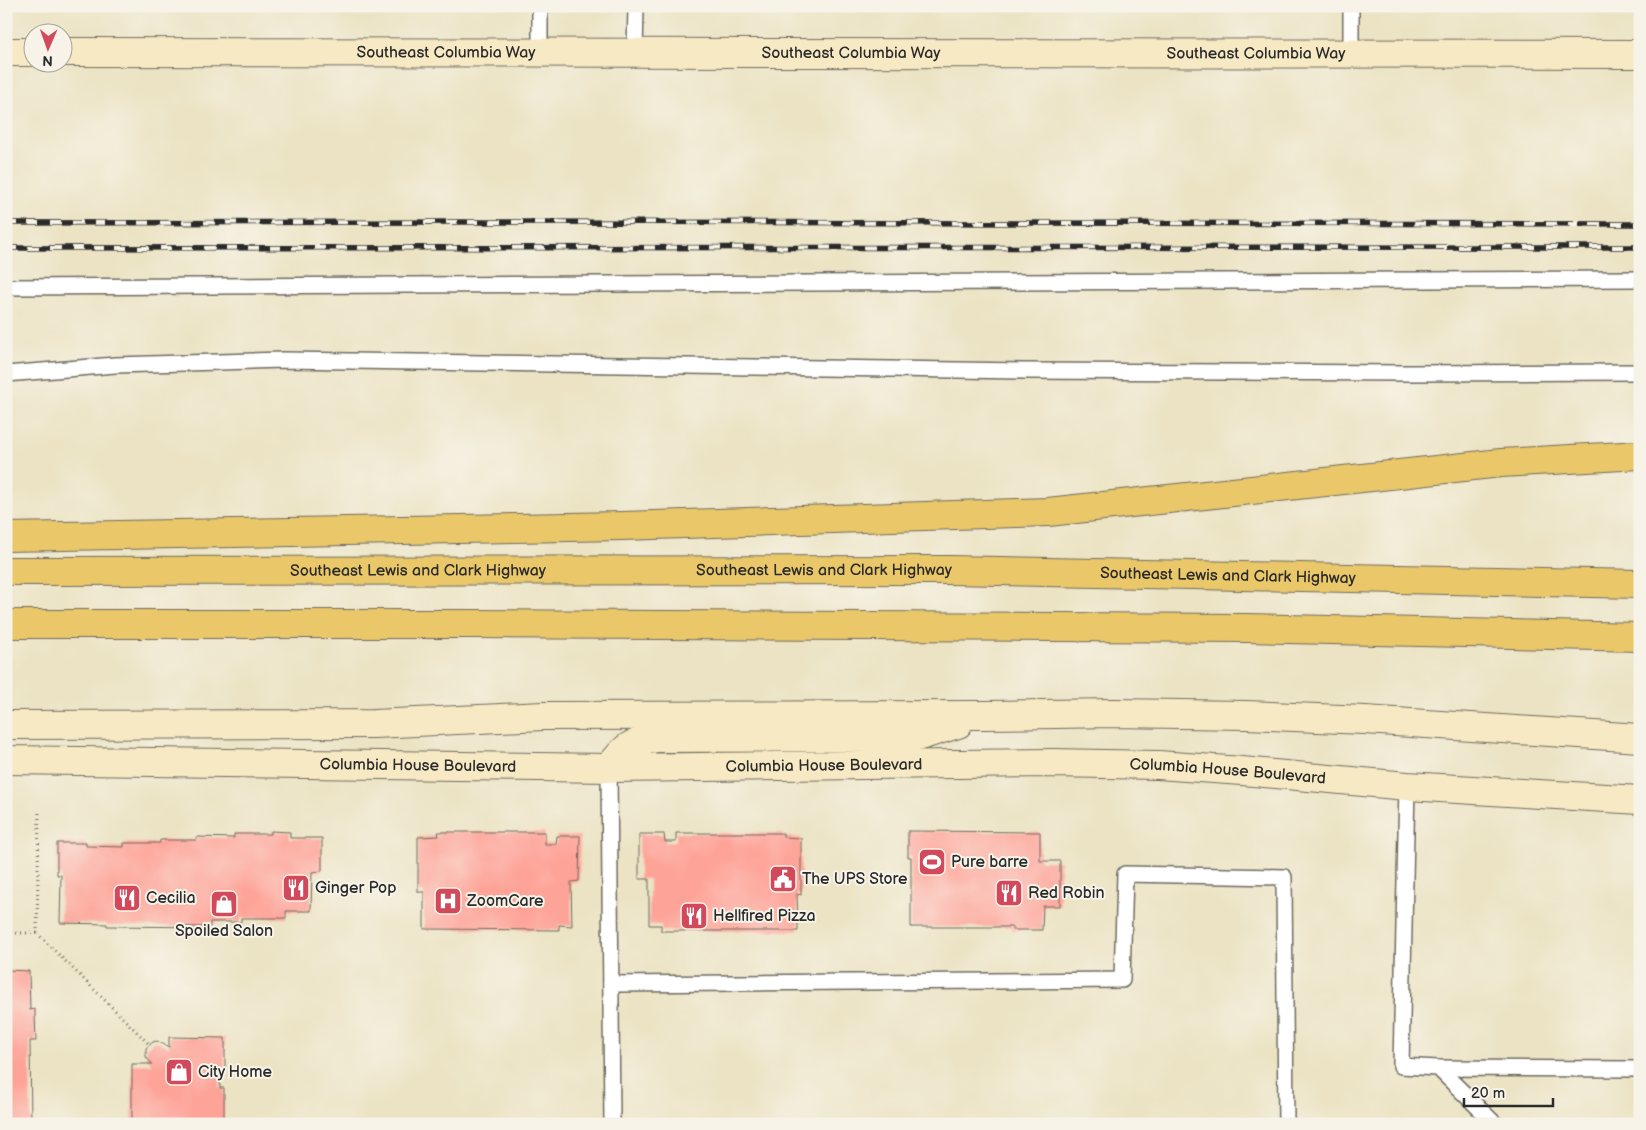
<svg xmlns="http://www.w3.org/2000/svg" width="1646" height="1130" font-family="'Balsamiq Sans',sans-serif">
  <rect width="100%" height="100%" fill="#f7f3e8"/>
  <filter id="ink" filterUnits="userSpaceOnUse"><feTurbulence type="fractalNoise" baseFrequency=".02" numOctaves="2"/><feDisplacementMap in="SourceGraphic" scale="10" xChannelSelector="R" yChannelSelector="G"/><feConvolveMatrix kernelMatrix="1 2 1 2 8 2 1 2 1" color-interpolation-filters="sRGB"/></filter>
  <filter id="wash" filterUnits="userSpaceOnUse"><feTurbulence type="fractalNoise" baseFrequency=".0096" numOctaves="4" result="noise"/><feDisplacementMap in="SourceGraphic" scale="20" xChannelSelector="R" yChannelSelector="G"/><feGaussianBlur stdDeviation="1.12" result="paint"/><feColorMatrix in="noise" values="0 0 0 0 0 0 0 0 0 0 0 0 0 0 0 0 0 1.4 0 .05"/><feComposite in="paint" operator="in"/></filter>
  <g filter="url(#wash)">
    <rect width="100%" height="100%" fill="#ebe3c3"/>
    <g id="blocks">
      <!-- building -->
      <g fill="#fea398">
        <polygon points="271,831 290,832 290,838 322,838 322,871 312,872 311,911 286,911 286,918 241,918 241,922 210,922 210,927 107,926 107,924 60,923 61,875 57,875 57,843 86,843 86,846 124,847 124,843 160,843 160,840 197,840 197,837 234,838 234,834 271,834"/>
        <polygon points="908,831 1040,832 1040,861 1060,861 1060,906 1043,906 1042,930 1012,930 1012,927 911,927 911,857 908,857"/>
        <polygon points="438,832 545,832 545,844 556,844 557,836 580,836 579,881 571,882 572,926 559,925 559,930 424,929 424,892 418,892 418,837 439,836"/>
        <polygon points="676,833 783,833 783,837 801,838 801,895 797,894 798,931 661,931 661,925 649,925 649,879 639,879 639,834 664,834 665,842 676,842"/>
        <polygon points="6,970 29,971 30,1010 35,1009 35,1015 36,1041 30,1041 31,1124 6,1124"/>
        <polygon points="169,1037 225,1038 225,1071 220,1071 220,1088 224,1088 224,1124 132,1124 132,1064 152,1064 146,1057 146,1048 153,1042 157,1041 169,1047"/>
      </g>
    </g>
  </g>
  <g filter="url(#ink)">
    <use href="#blocks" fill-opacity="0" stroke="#6e6b60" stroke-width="1"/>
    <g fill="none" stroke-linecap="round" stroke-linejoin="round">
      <!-- lane casing -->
      <g stroke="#6e6b60" stroke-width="18">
        <g id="lane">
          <polyline points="1351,6 1351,54"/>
          <polyline points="540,53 540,6"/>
          <polyline points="635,53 636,6"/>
          <polyline points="6,287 1640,279"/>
          <polyline points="6,374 115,365 284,360 1023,371 1406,373 1640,372"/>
          <polyline points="609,768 612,1124"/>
          <polyline points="1407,786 1401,1066 1438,1068 1495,1124"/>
          <polyline points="611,984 1122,980 1125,874 1284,877 1286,1124"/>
          <polyline points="1438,1068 1640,1069"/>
        </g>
      </g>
      <!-- secondary casing -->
      <g stroke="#6e6b60" stroke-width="30">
        <g id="secondary">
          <polyline points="6,52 32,52"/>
          <path id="s1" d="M62,52l1578,2"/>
          <polyline points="6,725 374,724 543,716 986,715 1114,713 1246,715 1365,720 1640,738"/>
          <path id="s2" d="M6,760l603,8 443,-5 106,2 84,6 165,15 233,14"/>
          <path d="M609,768c16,-22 21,-25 47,-30l261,-1 41,-13"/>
        </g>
      </g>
      <!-- highway casing -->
      <g stroke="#6e6b60" stroke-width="30">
        <g id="highway">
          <polyline points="6,537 622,526 1048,512 1501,463 1640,455"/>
          <path id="s3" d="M6,571l944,-1 690,14"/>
          <polyline points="6,624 468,624 1247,628 1640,637"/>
        </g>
      </g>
      <!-- path -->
      <g stroke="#6e6b60" stroke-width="3" stroke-dasharray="1 4" stroke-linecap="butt">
        <polyline points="6,933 37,933 39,811"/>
        <polyline points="37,933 149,1044"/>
      </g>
      <!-- lane -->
      <use href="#lane" stroke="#fff" stroke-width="15"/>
      <!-- secondary -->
      <use href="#secondary" stroke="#f7e9c3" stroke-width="28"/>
      <!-- highway -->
      <use href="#highway" stroke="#eac769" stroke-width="28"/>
      <!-- rail casing -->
      <g stroke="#2b2b2b" stroke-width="5.5">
        <g id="rail">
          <polyline points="6,223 459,222 1640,224"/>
          <polyline points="6,248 1640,247"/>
        </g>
      </g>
      <!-- rail -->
      <use href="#rail" stroke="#f7f3e8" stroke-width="4" stroke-dasharray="11" stroke-linecap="butt"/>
    </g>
  </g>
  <!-- icons -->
  <defs>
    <g id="stadium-square" transform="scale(1.4375)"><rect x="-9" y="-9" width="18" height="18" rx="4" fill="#d1495b" stroke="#f7f3e8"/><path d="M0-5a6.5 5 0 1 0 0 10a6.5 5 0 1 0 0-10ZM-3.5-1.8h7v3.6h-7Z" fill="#fff"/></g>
    <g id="civic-square" transform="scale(1.4375)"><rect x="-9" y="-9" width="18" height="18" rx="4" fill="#d1495b" stroke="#f7f3e8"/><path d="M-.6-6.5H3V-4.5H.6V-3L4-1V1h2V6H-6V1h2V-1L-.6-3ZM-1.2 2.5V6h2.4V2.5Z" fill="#fff"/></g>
    <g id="restaurant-square" transform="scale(1.4375)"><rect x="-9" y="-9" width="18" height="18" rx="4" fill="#d1495b" stroke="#f7f3e8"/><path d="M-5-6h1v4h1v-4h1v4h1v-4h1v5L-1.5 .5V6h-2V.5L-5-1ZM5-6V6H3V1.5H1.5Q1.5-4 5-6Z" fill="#fff"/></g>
    <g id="hospital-square" transform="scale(1.4375)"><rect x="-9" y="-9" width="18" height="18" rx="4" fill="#d1495b" stroke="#f7f3e8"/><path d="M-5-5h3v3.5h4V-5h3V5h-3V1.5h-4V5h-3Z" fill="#fff"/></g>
    <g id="shop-square" transform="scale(1.4375)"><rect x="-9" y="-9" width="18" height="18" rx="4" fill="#d1495b" stroke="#f7f3e8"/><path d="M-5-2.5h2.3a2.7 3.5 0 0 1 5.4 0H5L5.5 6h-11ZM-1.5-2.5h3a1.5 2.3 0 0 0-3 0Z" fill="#fff"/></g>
  </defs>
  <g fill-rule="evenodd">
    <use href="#stadium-square" x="932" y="862"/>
    <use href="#civic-square" x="783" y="879"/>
    <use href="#restaurant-square" x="296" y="888"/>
    <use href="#restaurant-square" x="1009" y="893"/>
    <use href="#restaurant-square" x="127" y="898"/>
    <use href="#hospital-square" x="448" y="901"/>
    <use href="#shop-square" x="224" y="904"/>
    <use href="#restaurant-square" x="694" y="916"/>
    <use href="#shop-square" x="179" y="1072"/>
  </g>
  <g text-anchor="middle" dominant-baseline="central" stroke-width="4" stroke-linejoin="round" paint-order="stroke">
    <!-- street labels -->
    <g font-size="16" fill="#2b2b2b" stroke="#f7f3e8">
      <text stroke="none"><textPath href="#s1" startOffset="384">Southeast Columbia Way</textPath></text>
      <text stroke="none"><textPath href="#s1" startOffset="789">Southeast Columbia Way</textPath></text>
      <text stroke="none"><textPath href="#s1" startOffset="1194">Southeast Columbia Way</textPath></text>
      <text stroke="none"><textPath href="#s3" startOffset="818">Southeast Lewis and Clark Highway</textPath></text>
      <text stroke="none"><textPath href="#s3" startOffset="412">Southeast Lewis and Clark Highway</textPath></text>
      <text stroke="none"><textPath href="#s3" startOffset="1222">Southeast Lewis and Clark Highway</textPath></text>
      <text stroke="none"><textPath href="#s2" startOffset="412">Columbia House Boulevard</textPath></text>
      <text stroke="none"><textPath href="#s2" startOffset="818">Columbia House Boulevard</textPath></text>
      <text stroke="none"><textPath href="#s2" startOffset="1222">Columbia House Boulevard</textPath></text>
    </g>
    <!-- poi labels -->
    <g font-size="16" fill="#2b2b2b" stroke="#f7f3e8" text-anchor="start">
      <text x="951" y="862">Pure barre</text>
      <text x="802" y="879">The UPS Store</text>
      <text x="315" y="888">Ginger Pop</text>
      <text x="1028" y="893">Red Robin</text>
      <text x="146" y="898">Cecilia</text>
      <text x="467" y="901">ZoomCare</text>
      <text x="713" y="916">Hellfired Pizza</text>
      <text x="224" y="931" text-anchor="middle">Spoiled Salon</text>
      <text x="198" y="1072">City Home</text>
    </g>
  </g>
  <!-- margin -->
  <rect width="1646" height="1130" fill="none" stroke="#f7f3e8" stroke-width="25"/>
  <!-- north arrow -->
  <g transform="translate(48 48) rotate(182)"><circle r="24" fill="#f7f3e8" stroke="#a5a39c"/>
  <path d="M0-4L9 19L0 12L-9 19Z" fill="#d1495b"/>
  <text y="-8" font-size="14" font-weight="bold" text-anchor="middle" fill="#2b2b2b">N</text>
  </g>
  <!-- scale -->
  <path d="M1464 1098v8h89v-8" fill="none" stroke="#2b2b2b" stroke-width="2.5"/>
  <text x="1471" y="1098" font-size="15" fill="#2b2b2b" stroke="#f7f3e8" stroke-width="4" paint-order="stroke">20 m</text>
</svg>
